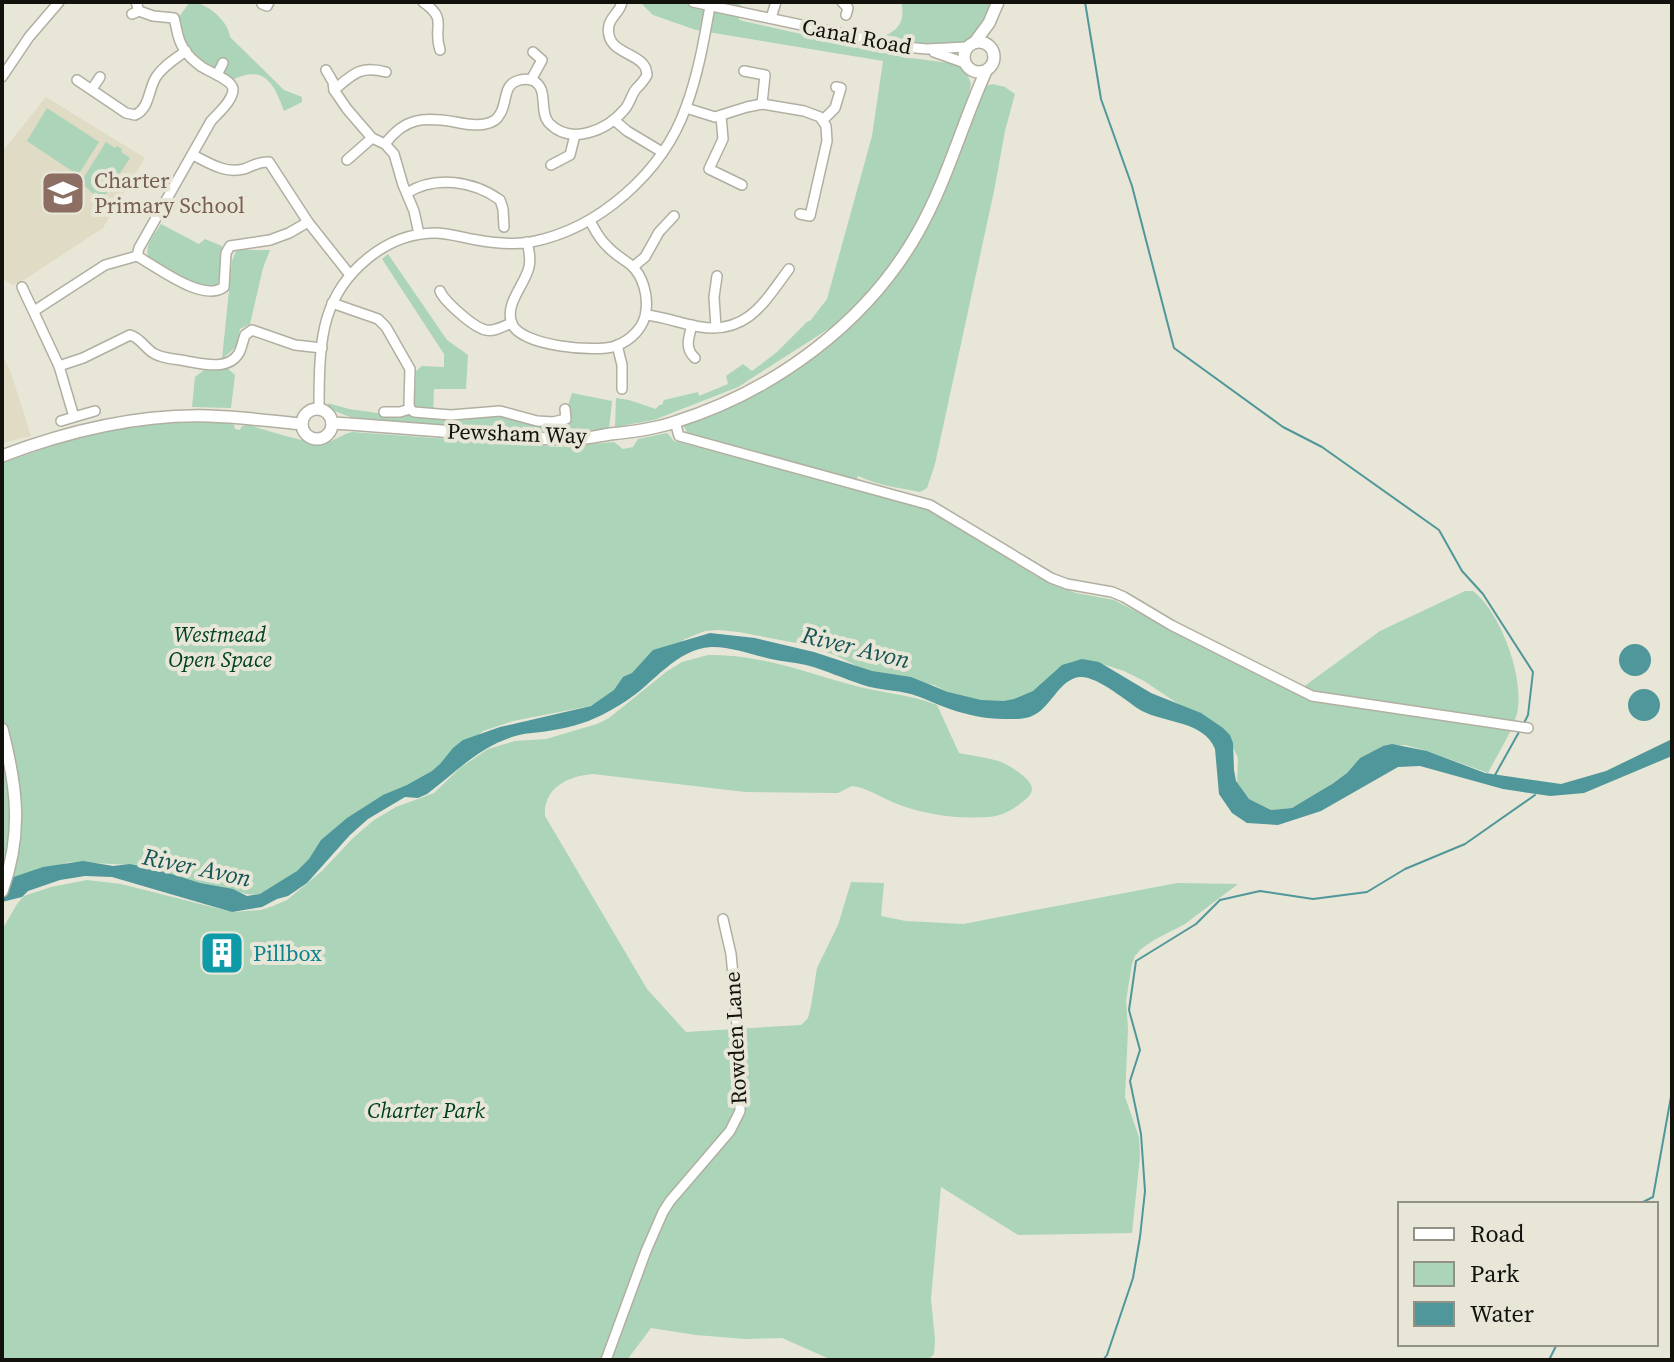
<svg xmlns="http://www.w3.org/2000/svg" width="1674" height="1362" font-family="'Source Serif 4',serif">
  <rect width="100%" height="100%" fill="#e8e6d7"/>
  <!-- built -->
  <g fill="#dfdbc5">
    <polygon points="46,97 145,158 103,228 24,280 12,285 2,278 2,152"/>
    <polygon points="2,354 11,373 31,436 2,443"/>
  </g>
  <!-- green -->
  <g fill="#abd4b8">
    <path d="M190,2c16,0 38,18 40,35l54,53 18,7v5l-18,9c-10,-28 -20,-47 -52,-31 -33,-20 -44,-23 -54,-62z"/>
    <polygon points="640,2 730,2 741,5 739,20 903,57 957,64 967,73 971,84 968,100 935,187 912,232 895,258 865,296 851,310 833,326 738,387 654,420 615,427 616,398 629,400 656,409 659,405 662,405 664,400 698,392 699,396 728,384 726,376 743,364 752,371 777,352 807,322 811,320 827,299 872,136 883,61 696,30 653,15"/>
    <path d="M901,2h92c-6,11 -10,25 -19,34 -19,20 -65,4 -88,-1 15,-6 19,-18 15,-33z"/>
    <path d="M993,84l12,3 10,7 -10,37 -11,60 -59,273 -8,24 -7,4c-21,-4 -43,-7 -62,-16l-3,6 -165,-45 -7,-12 72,-31 44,-28 105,-106 81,-174z"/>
    <polygon points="47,108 99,142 78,175 27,141"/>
    <polygon points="106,142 115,148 117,146 122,149 121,152 130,158 104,197 95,192 93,194 81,182"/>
    <path d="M161,224l38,20 6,-5 17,7 -4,42 -25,-2 -44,-28c-6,-12 6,-24 12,-34z"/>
    <polygon points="241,250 270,250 263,268 250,324 240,329 236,347 222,359 232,261 236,251"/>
    <path d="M388,254l59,86 21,15 -2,34h-32l-1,28 23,2 40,-4 14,2 18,6 34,1 10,-31 40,8 -3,28c-85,11 -173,-4 -259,-12l-18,-7 -5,-7 22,6 35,5 30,1 2,-44 6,-5 22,1v-13l-62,-95z"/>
    <polygon points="227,368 235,375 231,408 192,407 195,377 204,370 211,371"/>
    <path d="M196,420l34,3 4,2 1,4 5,1 2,-4 6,-1c16,4 68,22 81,17 8,-3 14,-8 23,-10l208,15 54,-5 9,7 10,-2 5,-8 29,-6 7,8 255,67 105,67 22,11 20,7 38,7 181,93 85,-62 85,-40h8c28,21 54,92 43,126 -6,19 -19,38 -28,56l-61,-22 -22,-6 -22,1 -23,12 -13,15 -30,21 -25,14 -21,2 -22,-11 -12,-15 1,-26 -10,-21 -84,-56 -20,-10 -28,-9 -90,47 -28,-2 -44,-22 -57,-9 -40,-20 -30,-11 -68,-13 -21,-2 -13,1 -20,8 -24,16 -56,44 -15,7 -77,15 -30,10 -54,46 -21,12 -139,103 -9,3 -13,-1 -76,-17 -37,-12 -65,-3 -67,23v-422l88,-30 70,-11z"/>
    <path d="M708,655c52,-1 95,17 144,30 29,8 57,9 85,20l22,48c13,3 28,4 42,9 8,3 31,17 31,27 0,6 -7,11 -11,14 -10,8 -19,13 -33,14 -30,2 -62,-2 -91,-13 -15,-6 -29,-16 -45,-18l-14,7 -93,-1 -152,-18c-25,2 -50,14 -48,42l102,173 39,43 115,-7 7,-7 3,-12 6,-38 21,-43 13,-43 33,1 -3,33 25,5 57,3 214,-41 61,1 -53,40 -31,16 -13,9 -6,7 -3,8 -6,37 2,28 -3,68 14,40 1,19 -8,77 -114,2 -77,-48 -10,112 4,41 -1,14 -6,6h-96l-50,-22 -37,1 -49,-4 -45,-7 -24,32h-625v-430l15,-26 7,-8 27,-9 36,-7 34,4 111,28 29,-2 12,-4 14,-6 35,-29 31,-33 21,-18 22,-13 38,-14 26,-25 28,-19 27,-8 31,-2 51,-15 12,-6 57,-46 16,-10z"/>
  </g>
  <!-- water -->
  <g fill="#4f979a">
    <path d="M710,633l45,5 59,14 58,19 39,6 37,15 33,8 23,1 10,-2 19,-8 29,-26 20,-6 17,3 52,31 50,20 22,15 7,7 3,8 1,27 2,11 13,18 22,11 21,-2 40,-24 15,-11 13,-15 23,-12 9,-2 35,7 58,22 76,11 45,-13 66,-32v17l-88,37 -34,3 -47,-7 -83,-23 -22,1 -77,44 -43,14 -31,-2 -15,-10 -13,-19 -4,-45c-11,-28 -50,-26 -73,-38 -15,-9 -45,-36 -63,-34 -20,3 -28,30 -45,38 -9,5 -20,4 -30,4 -18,0 -37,-4 -54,-10 -13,-4 -25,-11 -39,-15 -16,-4 -32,-4 -48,-9 -19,-6 -37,-15 -57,-20 -12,-3 -23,-3 -35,-6 -17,-4 -43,-13 -60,-12 -35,2 -58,37 -85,54 -28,18 -46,25 -78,30 -12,2 -25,2 -36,6 -34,11 -57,36 -85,57l-9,4 -13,-1 -37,22 -18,16 -43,48 -19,13 -11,3 -15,8 -30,5 -120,-35 -27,-1 -25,4 -32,11 -6,6 -20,5v-21l41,-14 40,-6 30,5 17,-2 32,7 38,12 33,6 14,7 13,-2 37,-23 12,-12 12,-19 26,-22 36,-23 24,-10 25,-14 8,-7 13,-16 10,-8 37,-13 91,-21 23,-16 9,-13 9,-4 21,-23z"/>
    <circle cx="1635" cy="660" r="16"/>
    <circle cx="1644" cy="705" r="16"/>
  </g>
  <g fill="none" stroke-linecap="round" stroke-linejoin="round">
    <!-- stream -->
    <g stroke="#4f979a" stroke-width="2">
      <polyline points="1085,2 1101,99 1132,186 1174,348 1283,427 1322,447 1439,530 1462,571 1483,594 1533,672 1528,715 1524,723"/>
      <polyline points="1495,775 1519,732"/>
      <polyline points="1639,1204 1653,1197 1672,1091"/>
      <polyline points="1103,1360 1107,1355 1133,1278 1140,1237 1145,1191 1141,1134 1130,1081 1140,1050 1129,1010 1136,961 1196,924 1220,900 1260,891 1313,899 1367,892 1405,869 1465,844 1535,795"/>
      <polyline points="1549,1360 1557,1344"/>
    </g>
    <!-- minor casing -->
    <g stroke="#b1afa1" stroke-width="12">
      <g id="minor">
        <path d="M423,2c26,18 9,24 17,48"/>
        <polyline points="693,2 905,47 927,49 967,47"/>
        <polyline points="842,2 848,8 846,15"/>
        <polyline points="262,4 267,6 269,2"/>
        <polyline points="132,14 139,11 136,2"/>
        <polyline points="771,18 776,2"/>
        <polyline points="934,52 965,63"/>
        <polyline points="326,70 333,82 334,90 347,109 372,138 385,144 394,154 403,185 414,211 419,234"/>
        <polyline points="744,71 765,75 762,104"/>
        <polyline points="217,75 223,63"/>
        <polyline points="2,77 29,37 59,2"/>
        <path d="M77,80l49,33 9,2c15,-7 13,-25 21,-38 7,-11 19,-18 30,-26"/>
        <polyline points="531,80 542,60 533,52"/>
        <polyline points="92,89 100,77"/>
        <path d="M334,90c19,-16 26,-25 52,-18"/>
        <polyline points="686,108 715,117 747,107 762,104 804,111 820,117 826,126 827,141 810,216 800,214"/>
        <polyline points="721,116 723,139 709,169 742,185"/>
        <polyline points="614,120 627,131 662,152"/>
        <polyline points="823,120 835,108 841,88 836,87"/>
        <path d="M385,144c20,-27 39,-27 70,-22 10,2 20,4 30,2 6,-1 12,-4 15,-10 8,-12 2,-30 20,-34 4,-1 8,-1 12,0 18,8 6,31 17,43 22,23 58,7 75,-13 6,-6 7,-15 12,-21 5,-5 8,-8 11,-14 -1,-6 -1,-8 -5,-12 -10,-11 -38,-13 -33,-38 3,-10 11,-13 13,-23"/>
        <path d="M193,155c16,8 32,19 51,14 9,-3 15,-8 25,-7l39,60 42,53"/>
        <polyline points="347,160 372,138"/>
        <polyline points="551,165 570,155 575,135"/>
        <path d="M407,193c28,-18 67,-12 93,7l3,9 1,18"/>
        <path d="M527,242c2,9 4,16 2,25 -4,18 -25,37 -17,57 10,22 83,29 104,22 15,-6 29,-19 30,-36 2,-15 -3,-34 -15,-45 -8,-6 -17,-11 -24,-19 -8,-7 -12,-16 -17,-25"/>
        <path d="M137,256c20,11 66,47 87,31l2,-34 4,-7 40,-6 19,-7 19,-11"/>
        <polyline points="633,267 645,257 659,232 674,216"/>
        <polyline points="22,287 59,366 74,417 95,411"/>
        <path d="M440,291c4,10 34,37 46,39 9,2 17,-4 26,-7"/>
        <polyline points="332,303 378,319 386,327 410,369 409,404 410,409 414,412 451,415 500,411 537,421 553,422 566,419 565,409"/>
        <path d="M34,311l71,-46 32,-9 2,-8 72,-127c7,-8 22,-20 22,-32 -1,-9 -23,-17 -31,-22 -7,-5 -14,-11 -18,-18 -7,-9 -7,-21 -10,-31l-21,-2 -14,-5"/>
        <path d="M646,315c19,2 36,9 55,12 47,7 64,-26 88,-58"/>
        <path d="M692,325c-3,12 -8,23 3,33"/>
        <polyline points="716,327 714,297 717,276"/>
        <polyline points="617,345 622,365 622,389"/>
        <path d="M59,366l24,-8 47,-23c11,3 15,14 25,19 9,5 21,5 31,7 17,3 42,10 53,-8 3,-6 4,-13 6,-18l7,-5 43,15 27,3"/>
        <path d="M319,409c0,-28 0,-65 8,-91 14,-46 59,-85 108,-85 14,0 28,5 42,7 17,3 37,5 54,2 68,-13 132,-70 155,-135 12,-32 18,-67 24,-101"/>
        <polyline points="384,412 400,412 410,409"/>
        <polyline points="61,421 74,417"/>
        <polyline points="675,422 679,436 930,505 1051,578 1067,584 1112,592 1124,597 1171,625 1312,696 1528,728"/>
        <polyline points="606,1360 646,1251 663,1212 670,1201 730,1131 740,1111 739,1053 734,986 731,954 723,919"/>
      </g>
    </g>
    <!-- major casing -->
    <g stroke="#b1afa1" stroke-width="14">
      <g id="major">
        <circle cx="979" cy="57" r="15"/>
        <polyline points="975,42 989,23 998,2"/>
        <circle cx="317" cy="424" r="15"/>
        <path d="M332,423c49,3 97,7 145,11 32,2 65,6 97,5 12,0 24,-3 36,-5 21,-2 45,-5 65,-12 99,-31 192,-99 243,-190 29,-51 44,-108 68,-161"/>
        <path d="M2,456c66,-25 136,-42 207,-40 31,1 62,5 93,8"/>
        <path d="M2,729c15,58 21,105 0,162"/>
      </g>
    </g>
    <!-- minor -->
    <use href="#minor" stroke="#fff" stroke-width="9"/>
    <!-- major -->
    <use href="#major" stroke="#fff" stroke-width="11"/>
  </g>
  <!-- icons -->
  <defs>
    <g id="school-square" transform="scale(2.3)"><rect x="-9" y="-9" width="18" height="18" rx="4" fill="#8d6e63" stroke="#e8e6d7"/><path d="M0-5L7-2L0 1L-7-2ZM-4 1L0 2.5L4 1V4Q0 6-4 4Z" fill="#fff"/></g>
    <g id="building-square" transform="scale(2.3)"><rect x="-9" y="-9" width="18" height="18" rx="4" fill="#0f9aa8" stroke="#e8e6d7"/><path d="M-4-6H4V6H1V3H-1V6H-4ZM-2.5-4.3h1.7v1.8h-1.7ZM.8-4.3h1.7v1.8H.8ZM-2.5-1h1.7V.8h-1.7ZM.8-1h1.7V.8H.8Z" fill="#fff"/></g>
  </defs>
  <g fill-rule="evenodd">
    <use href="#school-square" x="63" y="193"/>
    <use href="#building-square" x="222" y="953"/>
  </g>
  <g text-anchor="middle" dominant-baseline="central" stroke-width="8" stroke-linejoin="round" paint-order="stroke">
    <!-- street labels -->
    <g font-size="22" fill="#12110c" stroke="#e8e6d7">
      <text transform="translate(857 36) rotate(11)">Canal Road</text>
      <text transform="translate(517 433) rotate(2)">Pewsham Way</text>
      <text transform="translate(735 1038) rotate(-93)">Rowden Lane</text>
    </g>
    <!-- education labels -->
    <g font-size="22" fill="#785e54" stroke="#e8e6d7" text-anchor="start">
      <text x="94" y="180">Charter<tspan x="94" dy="25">Primary School</tspan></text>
    </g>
    <!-- park labels -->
    <g font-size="22" font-style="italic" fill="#004022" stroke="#e8e6d7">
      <text x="220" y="634">Westmead<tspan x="220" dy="25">Open Space</tspan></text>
      <text x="426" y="1110">Charter Park</text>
    </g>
    <!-- culture labels -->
    <g font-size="22" fill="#0d838f" stroke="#e8e6d7" text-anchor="start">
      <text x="253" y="953">Pillbox</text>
    </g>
    <!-- water labels -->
    <g font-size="24" font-style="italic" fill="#165457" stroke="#e8e6d7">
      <text transform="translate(856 647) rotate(14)">River Avon</text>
      <text transform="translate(197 867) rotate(12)">River Avon</text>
    </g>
  </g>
  <!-- border -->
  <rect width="1674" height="1362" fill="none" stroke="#12110c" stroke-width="8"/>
  <!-- legend -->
  <rect x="1398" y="1202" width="260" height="144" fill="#e8e6d7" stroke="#929186" stroke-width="2"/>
  <rect x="1414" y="1228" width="40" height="12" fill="#ffffff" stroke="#929186" stroke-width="2"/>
  <text x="1470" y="1242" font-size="24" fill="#12110c">Road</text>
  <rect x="1414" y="1262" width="40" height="24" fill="#abd4b8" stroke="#929186" stroke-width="2"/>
  <text x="1470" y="1282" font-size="24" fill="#12110c">Park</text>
  <rect x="1414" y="1302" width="40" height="24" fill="#4f979a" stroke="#929186" stroke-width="2"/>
  <text x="1470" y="1322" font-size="24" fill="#12110c">Water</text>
</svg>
